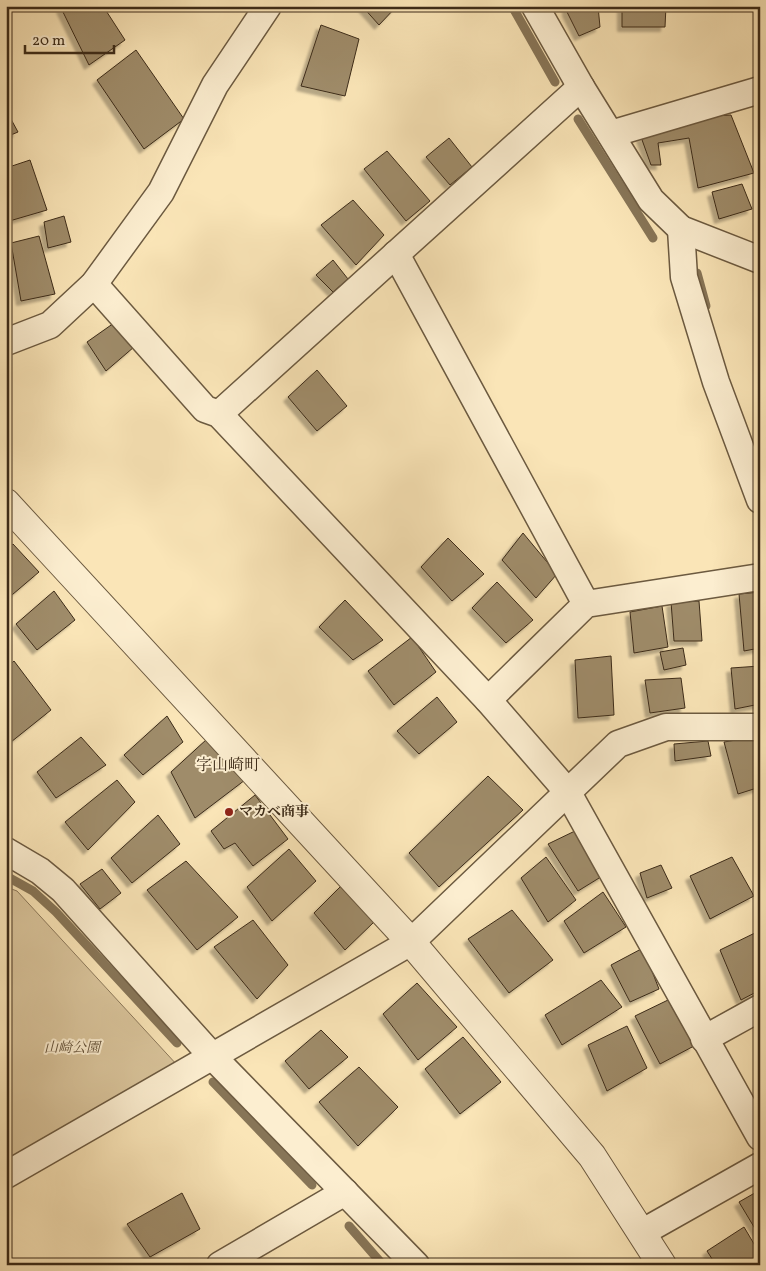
<svg xmlns="http://www.w3.org/2000/svg" width="766" height="1271" font-family="Vollkorn,'Noto Serif JP',serif">
  <defs>
    <filter id="shadow"><feDropShadow dx="-4.5" dy="4.5" stdDeviation="1" flood-color="#0004"/></filter>
  </defs>
  <rect width="100%" height="100%" fill="#fae5b7"/>
  <filter id="stains"><feTurbulence type="fractalNoise" baseFrequency=".004" numOctaves="4"/><feColorMatrix values="0 0 0 0 .2 0 0 0 0 .09 0 0 0 0 .02 0 0 0 .5 -.17"/></filter>
  <radialGradient id="worn" r=".72"><stop offset=".6" stop-color="#630" stop-opacity="0"/><stop offset="1" stop-color="#630" stop-opacity=".3"/></radialGradient>
  <!-- green -->
  <polygon fill="#dac59c" stroke="#8b785a" points="6,887 17,891 178,1066 13,1160 6,1159"/>
  <g fill="none" stroke-linecap="round" stroke-linejoin="round">
    <!-- stream -->
    <g stroke="#877557" stroke-width="9">
      <polyline points="512,6 555,82"/>
      <polyline points="578,119 653,238"/>
      <polyline points="697,273 706,306"/>
      <polyline points="6,876 33,891 56,912 177,1043"/>
      <polyline points="213,1082 312,1185"/>
      <polyline points="349,1226 383,1265"/>
    </g>
  </g>
  <!-- building -->
  <g fill="#9f8c6b" stroke="#3c2b18" filter="url(#shadow)">
    <polygon points="66,6 103,6 125,40 89,65 61,8"/>
    <polygon points="362,6 397,6 379,25"/>
    <polygon points="567,6 598,6 600,27 579,36 567,12"/>
    <polygon points="622,6 666,6 665,27 622,27"/>
    <polygon points="321,25 359,39 345,96 301,86"/>
    <polygon points="136,50 184,119 144,149 97,80"/>
    <polygon points="6,110 18,132 6,137"/>
    <polygon points="731,115 754,173 698,188 689,138 658,143 661,165 651,165 641,137 709,116"/>
    <polygon points="449,138 472,167 450,185 426,157"/>
    <polygon points="387,151 430,201 406,221 364,169"/>
    <polygon points="30,160 47,210 6,222 6,168"/>
    <polygon points="742,184 752,209 719,219 712,192"/>
    <polygon points="353,200 384,235 356,265 321,225"/>
    <polygon points="64,216 71,242 48,248 44,222"/>
    <polygon points="39,236 55,294 21,301 11,243"/>
    <polygon points="333,260 348,279 333,292 316,275"/>
    <polygon points="114,323 134,347 106,371 87,342"/>
    <polygon points="317,370 347,406 317,431 288,397"/>
    <polygon points="523,533 557,574 536,598 502,560"/>
    <polygon points="448,538 484,574 452,601 421,567"/>
    <polygon points="13,544 39,572 6,600 6,549"/>
    <polygon points="497,582 533,620 506,643 472,608"/>
    <polygon points="54,591 75,620 37,650 16,624"/>
    <polygon points="760,592 760,648 744,651 739,594"/>
    <polygon points="345,600 383,640 353,660 319,627"/>
    <polygon points="699,601 702,641 674,641 671,602"/>
    <polygon points="662,606 668,647 634,653 630,612"/>
    <polygon points="412,637 436,672 394,705 368,671"/>
    <polygon points="683,648 686,665 664,670 660,652"/>
    <polygon points="611,656 614,715 578,718 575,660"/>
    <polygon points="14,661 51,710 11,742 6,736 6,668"/>
    <polygon points="760,666 760,704 735,709 731,668"/>
    <polygon points="681,678 685,708 650,713 645,680"/>
    <polygon points="437,697 457,722 419,754 397,731"/>
    <polygon points="167,716 183,742 143,775 124,755"/>
    <polygon points="760,736 760,787 738,794 724,742"/>
    <polygon points="81,737 106,765 56,798 37,772"/>
    <polygon points="207,739 245,780 195,818 171,772"/>
    <polygon points="708,741 711,756 675,761 674,744"/>
    <polygon points="488,776 523,810 439,887 409,853"/>
    <polygon points="117,780 135,802 88,850 65,822"/>
    <polygon points="255,795 288,839 253,866 235,843 224,849 211,831"/>
    <polygon points="158,815 180,844 132,883 111,858"/>
    <polygon points="577,830 604,875 578,891 548,844"/>
    <polygon points="289,849 316,881 272,921 247,887"/>
    <polygon points="546,857 576,900 548,922 521,878"/>
    <polygon points="732,857 754,896 710,919 690,876"/>
    <polygon points="186,861 238,917 197,950 147,890"/>
    <polygon points="661,865 672,888 647,898 640,873"/>
    <polygon points="102,869 121,893 100,909 80,884"/>
    <polygon points="342,885 374,922 345,950 314,913"/>
    <polygon points="603,892 626,927 584,953 564,921"/>
    <polygon points="512,910 553,960 509,993 468,939"/>
    <polygon points="253,920 288,965 257,999 214,947"/>
    <polygon points="759,931 760,990 741,1000 720,950"/>
    <polygon points="643,948 659,989 630,1002 611,965"/>
    <polygon points="601,980 622,1007 562,1045 545,1015"/>
    <polygon points="417,983 457,1027 418,1060 383,1014"/>
    <polygon points="668,1000 694,1046 660,1064 635,1016"/>
    <polygon points="627,1026 647,1068 607,1091 588,1045"/>
    <polygon points="321,1030 348,1057 309,1089 285,1061"/>
    <polygon points="463,1037 501,1082 460,1114 425,1069"/>
    <polygon points="359,1067 398,1107 358,1146 319,1102"/>
    <polygon points="760,1190 760,1237 739,1202"/>
    <polygon points="182,1193 200,1229 150,1257 127,1224"/>
    <polygon points="744,1227 760,1254 760,1265 716,1265 707,1251"/>
  </g>
  <g fill="none" stroke-linecap="round" stroke-linejoin="round">
    <!-- minor casing -->
    <g stroke="#6c5a40" stroke-width="29">
      <g id="minor">
        <polyline points="535,6 581,87 651,200 681,229 760,260"/>
        <polyline points="611,134 760,90"/>
        <polyline points="681,229 684,277 716,382 760,500"/>
        <polyline points="396,254 586,604"/>
        <polyline points="94,284 205,409 219,414 488,700 567,791 760,1137"/>
        <polyline points="6,342 50,325 94,284 161,192 215,85 268,6"/>
        <polyline points="219,414 581,87"/>
        <polyline points="488,700 586,604 760,577"/>
        <polyline points="6,851 40,871 63,890 212,1056 416,1265"/>
        <polyline points="704,1039 760,1008"/>
        <polyline points="6,1175 411,942 618,744 666,727 760,727"/>
        <polyline points="643,1232 760,1166"/>
        <polyline points="220,1265 345,1192"/>
      </g>
    </g>
    <!-- tertiary casing -->
    <g stroke="#6c5a40" stroke-width="30">
      <polyline id="tertiary" points="6,503 411,942 592,1156 662,1265"/>
    </g>
    <!-- minor -->
    <use href="#minor" stroke="#fceed0" stroke-width="26"/>
    <!-- tertiary -->
    <use href="#tertiary" stroke="#fceed0" stroke-width="28"/>
  </g>
  <!-- markers -->
  <circle fill="#8f2418" stroke="#fceed0" stroke-width="2" cx="229" cy="812" r="5"/>
  <g text-anchor="middle" dominant-baseline="central" stroke-width="4" stroke-linejoin="round" paint-order="stroke">
    <!-- poi labels -->
    <g font-size="14" font-weight="bold" fill="#3c2b18" stroke="#fceed0" text-anchor="start">
      <text x="239" y="812">マカベ商事</text>
    </g>
    <!-- park labels -->
    <g font-size="14" font-style="italic" fill="#645239" stroke="#fceed0">
      <text x="72" y="1048">山崎公園</text>
    </g>
    <!-- quarter labels -->
    <g font-size="16" fill="#3c2b18" stroke="#fceed0">
      <text x="228" y="766">字山崎町</text>
    </g>
  </g>
  <!-- margin -->
  <rect width="766" height="1271" fill="none" stroke="#fae5b7" stroke-width="25"/>
  <rect x="8" y="8" width="751" height="1256" fill="none" stroke="#3c2b18" stroke-width="2.5"/>
  <rect x="12" y="12" width="741" height="1246" fill="none" stroke="#3c2b18"/>
  <!-- scale -->
  <path d="M25 45v8h89v-8" fill="none" stroke="#3c2b18" stroke-width="2.5"/>
  <text x="32" y="45" font-size="15" fill="#3c2b18" stroke="#fceed0" stroke-width="4" paint-order="stroke">20 m</text>
  <rect width="100%" height="100%" filter="url(#stains)"/>
  <rect width="100%" height="100%" fill="url(#worn)"/>
</svg>
